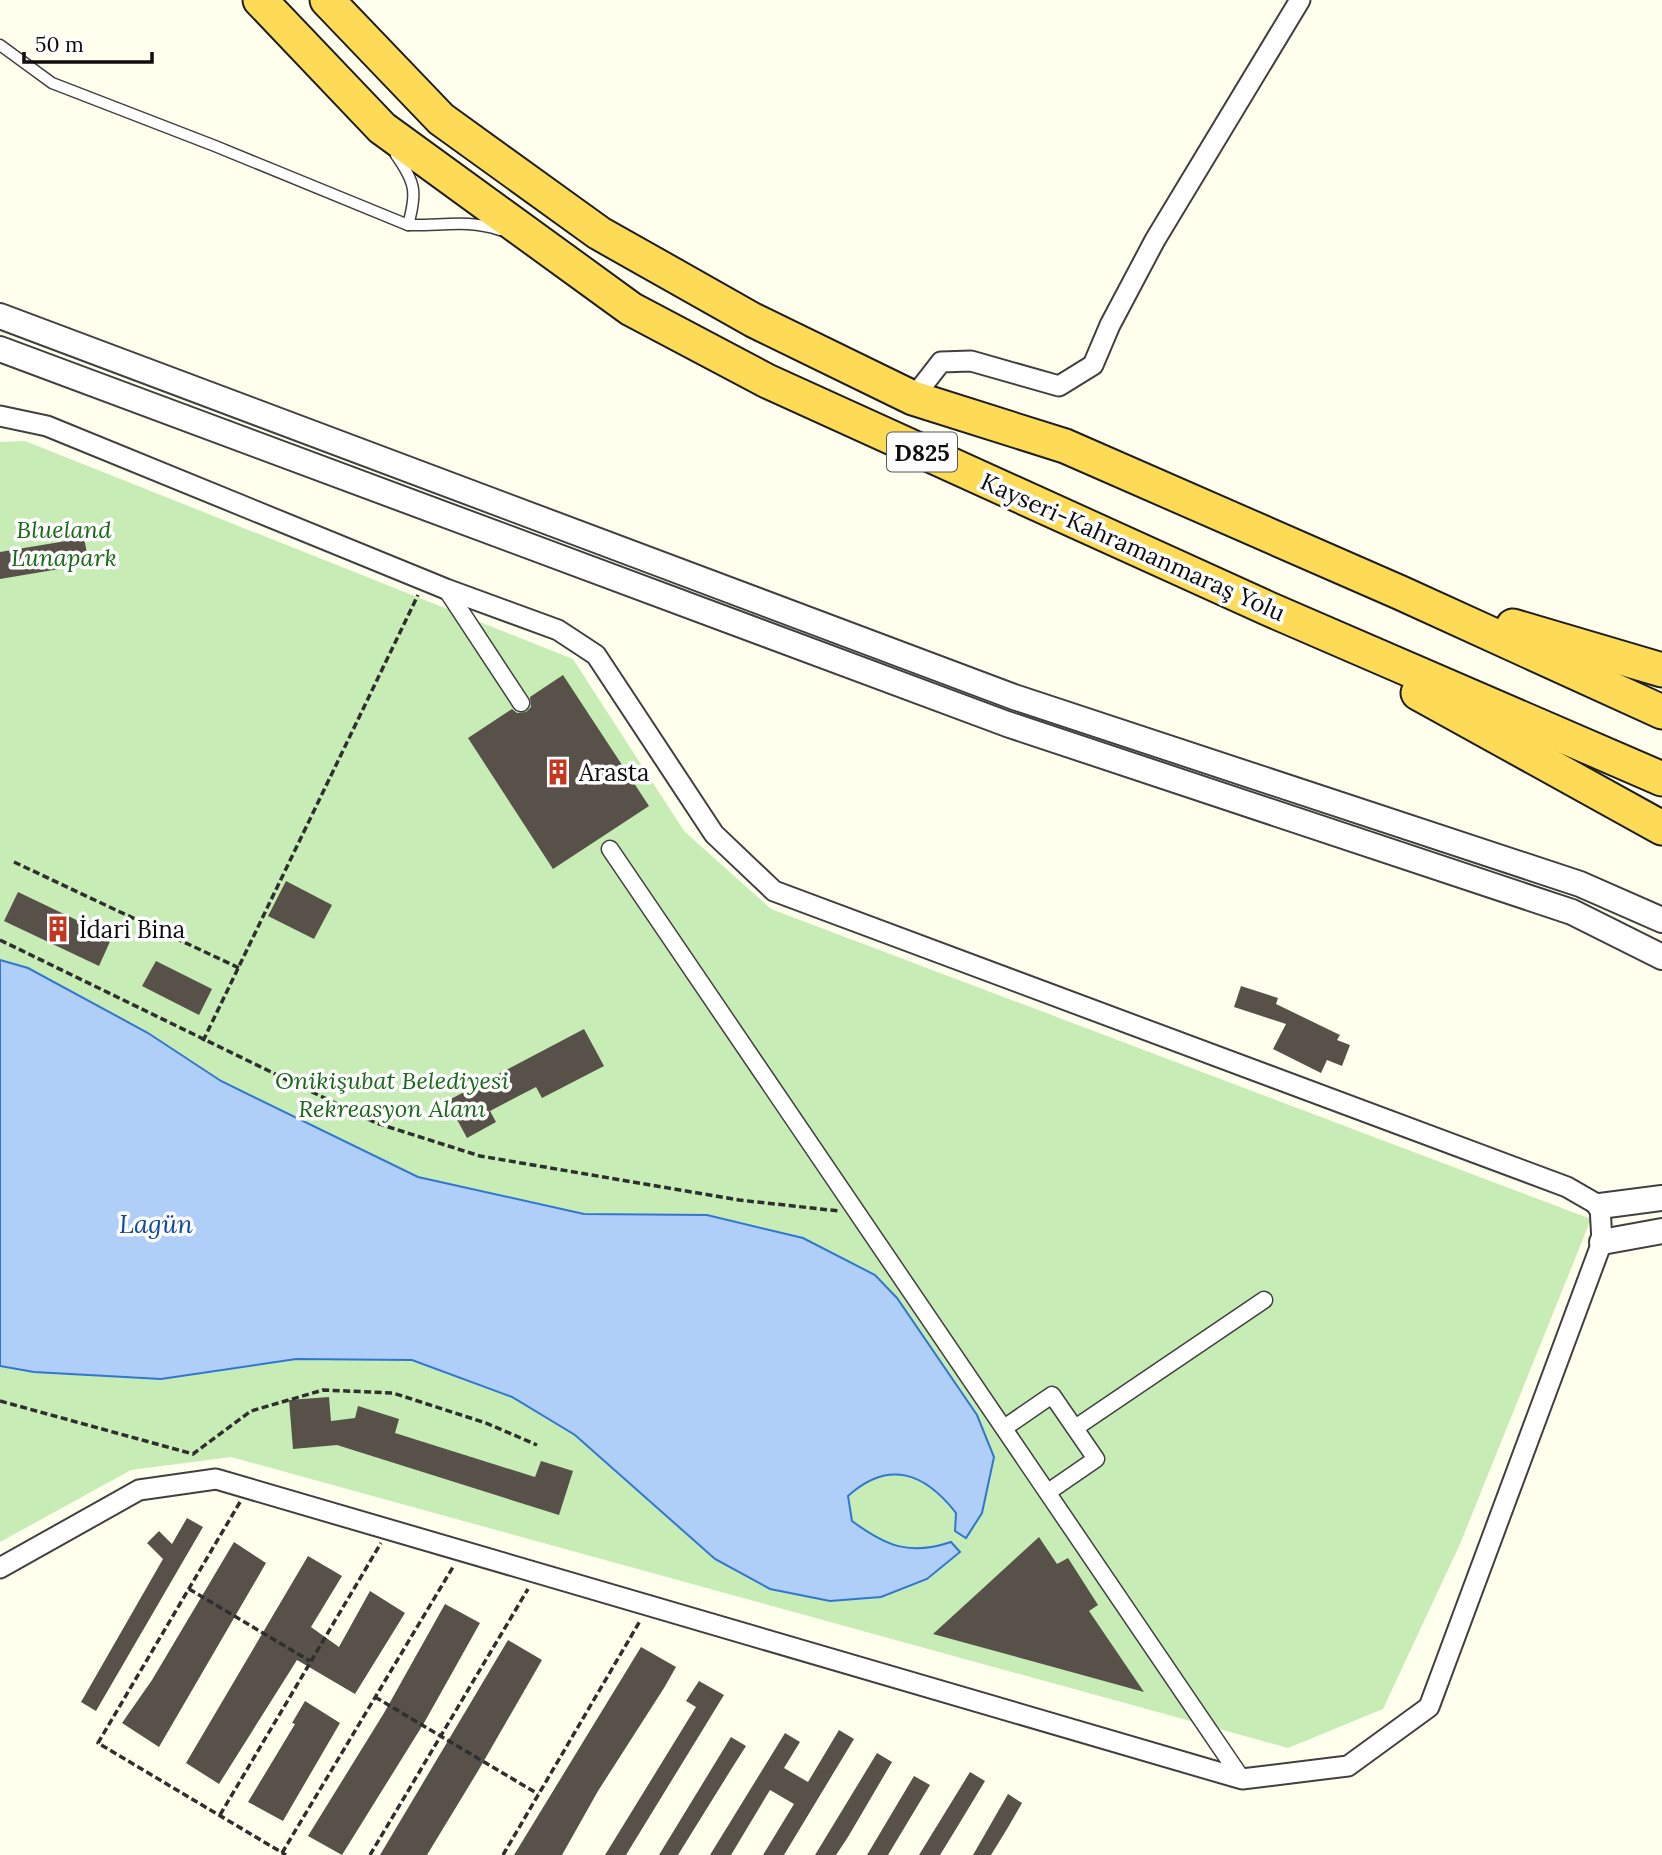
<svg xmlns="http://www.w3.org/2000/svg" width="1662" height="1855" font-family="Lora,serif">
  <rect width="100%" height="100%" fill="#ffe"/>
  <!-- green -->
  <polygon fill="#c7ecb5" points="25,441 573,659 684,831 771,909 1591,1219 1460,1544 1383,1709 1288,1748 231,1457 131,1470 0,1542 0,442"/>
  <!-- water -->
  <path fill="#afcff9" stroke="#3275d5" stroke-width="2" d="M0,960l28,8 120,65 73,48 197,96 166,37 123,1 96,23 72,37 22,23 80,117 17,42 -12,56 -16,25 -11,-7 1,-18c-31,-40 -67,-54 -108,-17l4,25c34,25 57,35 99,21l9,10 -33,27 -46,18 -51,4 -60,-12 -55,-30 -140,-124 -63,-38 -100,-37 -116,-1 -135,20 -127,-7 -34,-6z"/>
  <!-- building -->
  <g fill="#575149">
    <polygon points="84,538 89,564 0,579 0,552"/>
    <polygon points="563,675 649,806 553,869 468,738 512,709 517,713 526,712 531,707 530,697"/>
    <polygon points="286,881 332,905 314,939 268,916"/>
    <polygon points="18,892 112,937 99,966 4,921"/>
    <polygon points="156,961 212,989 199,1015 142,986"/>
    <polygon points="1241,986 1278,998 1276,1004 1340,1035 1337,1040 1350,1045 1342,1066 1327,1060 1321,1073 1273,1049 1286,1024 1234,1007"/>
    <polygon points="584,1029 604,1066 542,1098 536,1087 490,1111 496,1122 467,1138 447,1101"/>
    <polygon points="329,1397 331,1421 355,1418 358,1406 399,1419 395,1433 535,1477 541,1461 573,1471 559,1515 337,1445 293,1449 289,1400"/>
    <polygon points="187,1518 203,1527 96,1711 81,1702 163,1559 147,1543 159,1531 172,1544"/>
    <polygon points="1039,1537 1057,1564 1068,1558 1098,1605 1089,1611 1144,1692 933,1634"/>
    <polygon points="234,1542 266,1563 159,1747 122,1723 152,1680"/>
    <polygon points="308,1556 342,1576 311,1627 339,1647 370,1591 405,1613 355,1694 297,1660 219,1784 186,1763"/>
    <polygon points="445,1604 480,1623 424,1723 342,1855 308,1836 384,1713"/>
    <polygon points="508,1640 542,1660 478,1771 427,1855 380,1855"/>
    <polygon points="641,1647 676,1667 664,1688 598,1791 562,1855 514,1855"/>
    <polygon points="699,1681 724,1695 626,1855 605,1855 696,1707 686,1701"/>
    <polygon points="305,1701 340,1723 283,1821 248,1802 295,1724 292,1723"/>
    <polygon points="839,1730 854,1739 784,1855 763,1855 794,1804 770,1790 731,1855 710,1855 785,1733 800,1742 784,1768 808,1782"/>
    <polygon points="731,1737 746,1746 732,1768 678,1855 659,1855"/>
    <polygon points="877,1753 892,1762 848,1837 836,1855 815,1855"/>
    <polygon points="970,1772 985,1781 956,1829 940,1855 919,1855"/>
    <polygon points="914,1776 930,1785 888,1855 867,1855"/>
    <polygon points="1008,1794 1022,1803 1007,1829 991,1855 973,1855"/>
  </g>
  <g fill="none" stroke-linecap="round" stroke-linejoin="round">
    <!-- service casing -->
    <g stroke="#404040" stroke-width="13">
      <g id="service">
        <path d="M0,45l52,38 163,63 193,79c33,1 60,-6 92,5"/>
        <path d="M396,155c20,28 21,38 12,70"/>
      </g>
    </g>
    <!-- pedestrian casing -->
    <g stroke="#404040" stroke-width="19">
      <g id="pedestrian">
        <polyline points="446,589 521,703"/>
        <polyline points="610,849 1242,1779"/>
        <polyline points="1004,1428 1052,1395 1096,1459 1048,1492"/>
        <polyline points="1075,1428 1264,1300"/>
      </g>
    </g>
    <!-- minor casing -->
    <g stroke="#404040" stroke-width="23">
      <g id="minor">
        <polyline points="913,398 941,362 971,361 1059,386 1093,365 1110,325 1155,240 1300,0"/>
        <polyline points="0,416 47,426 446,589 558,630 596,655 714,834 774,891 1567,1187 1600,1206 1602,1242 1429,1707 1348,1766 1242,1779 216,1479 139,1490 0,1568"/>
      </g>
    </g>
    <!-- tertiary casing -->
    <g stroke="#404040" stroke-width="28">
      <g id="tertiary">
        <polyline points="0,316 1014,697 1580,884 1662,920"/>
        <polyline points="0,349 1007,724 1572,912 1662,957"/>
        <polyline points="1600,1206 1662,1198"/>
        <polyline points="1602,1242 1662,1231"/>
      </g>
    </g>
    <!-- trunk casing -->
    <g stroke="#1e1e1e" stroke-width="37">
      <g id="trunk">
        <polyline points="260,0 382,128 631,309 767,381 1269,609 1662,779"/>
        <polyline points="327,0 441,119 599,233 753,320 913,398 1065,446 1401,593 1662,712"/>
        <polyline points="1513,626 1662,670"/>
        <polyline points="1418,693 1662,828"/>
      </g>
    </g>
    <!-- path -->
    <g stroke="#2f2f2f" stroke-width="3.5" stroke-dasharray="7 3.5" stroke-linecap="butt">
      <polyline points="14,862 239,968"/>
      <polyline points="0,940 376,1123 480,1156 739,1200 839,1211"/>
      <polyline points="203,1041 418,595"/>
      <polyline points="0,1401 193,1454 251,1411 323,1390 393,1393 486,1423 537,1445"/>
      <polyline points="240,1502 98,1743 286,1855"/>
      <polyline points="189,1589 310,1661"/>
      <polyline points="375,1697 538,1794"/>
      <polyline points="220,1815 381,1543"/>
      <polyline points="282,1853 453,1567"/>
      <polyline points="370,1855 528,1589"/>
      <polyline points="503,1855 640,1621"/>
    </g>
    <!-- service -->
    <use href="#service" stroke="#fff" stroke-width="10"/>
    <!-- pedestrian -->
    <use href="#pedestrian" stroke="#fff" stroke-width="16"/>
    <!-- minor -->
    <use href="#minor" stroke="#fff" stroke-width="19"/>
    <!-- tertiary -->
    <use href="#tertiary" stroke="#fff" stroke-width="24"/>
    <!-- trunk -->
    <use href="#trunk" stroke="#fedb56" stroke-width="33"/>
  </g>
  <!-- icons -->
  <defs>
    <g id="building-bare" transform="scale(2.1)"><path d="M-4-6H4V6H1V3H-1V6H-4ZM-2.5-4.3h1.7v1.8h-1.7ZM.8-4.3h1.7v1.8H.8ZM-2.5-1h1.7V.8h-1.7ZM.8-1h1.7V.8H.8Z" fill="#c5361e" stroke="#fff" stroke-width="2.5" paint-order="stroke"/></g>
  </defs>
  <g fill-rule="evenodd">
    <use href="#building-bare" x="558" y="772"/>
    <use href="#building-bare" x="58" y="929"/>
  </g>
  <g text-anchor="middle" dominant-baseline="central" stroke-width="7" stroke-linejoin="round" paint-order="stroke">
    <!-- shield labels -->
    <rect fill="#fff" stroke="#565656" stroke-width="2" x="887" y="432.5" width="70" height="39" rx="5"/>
    <g font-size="23" font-weight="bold" fill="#0d0d0d">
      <text x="922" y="452">D825</text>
    </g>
    <!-- park labels -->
    <g font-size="24" font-style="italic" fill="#1b691a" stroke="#fff">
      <text x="64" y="529">Blueland<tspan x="64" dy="28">Lunapark</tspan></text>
      <text x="392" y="1080">Onikişubat Belediyesi<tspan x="392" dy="28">Rekreasyon Alanı</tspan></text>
    </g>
    <!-- street labels -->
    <g font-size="24" fill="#0d0d0d" stroke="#fff">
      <text transform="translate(1133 547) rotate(24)">Kayseri-Kahramanmaraş Yolu</text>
    </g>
    <!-- poi labels -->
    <g font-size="24" fill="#0d0d0d" stroke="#fff" text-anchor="start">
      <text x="579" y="772">Arasta</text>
      <text x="79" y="929">İdari Bina</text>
    </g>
    <!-- water labels -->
    <g font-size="26" font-style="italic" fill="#1048a6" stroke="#fff">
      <text x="156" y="1223">Lagün</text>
    </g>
  </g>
  <!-- scale -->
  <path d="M24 52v10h128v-10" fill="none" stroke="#0d0d0d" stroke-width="3.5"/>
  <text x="35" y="52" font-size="21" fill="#0d0d0d" stroke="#ffffff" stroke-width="5" paint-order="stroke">50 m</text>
</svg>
